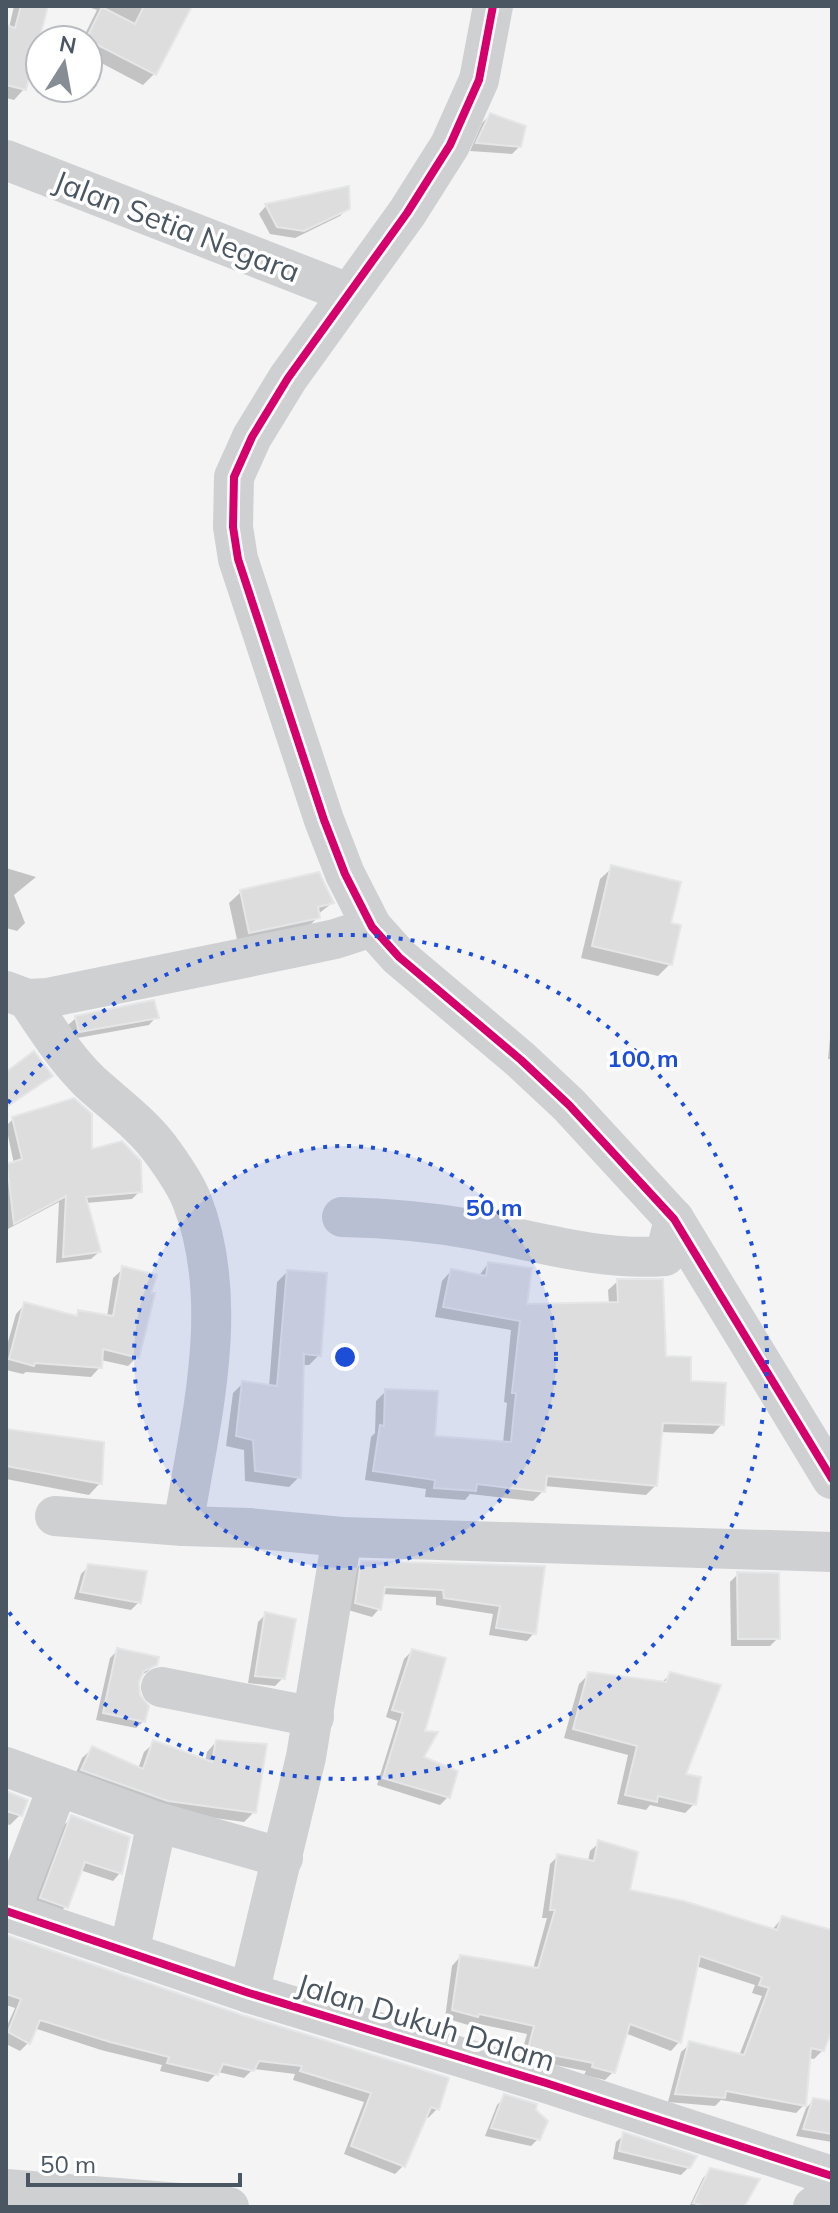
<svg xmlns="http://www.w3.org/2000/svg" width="838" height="2213" font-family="Mulish,sans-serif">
  <rect width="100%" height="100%" fill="#f4f4f4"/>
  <!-- shadow -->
  <g fill="#0003">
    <polygon points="14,6 46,6 24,89 14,100 6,98 6,27 9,28"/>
    <polygon points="85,6 189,6 154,74 143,85 88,56 88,40 82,40 97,10"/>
    <polygon points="490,115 520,146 512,154 470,151 482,123"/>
    <polygon points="266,206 348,208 340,216 295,238 270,234 259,214"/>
    <polygon points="6,868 36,877 14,895 25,923 17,931 6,928"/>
    <polygon points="612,868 668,924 670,964 658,976 581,958 600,879"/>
    <polygon points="241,892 332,903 317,915 318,917 306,929 238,944 229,903"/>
    <polygon points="156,1017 149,1025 72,1039 68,1025 76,1018"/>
    <polygon points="832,1017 832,1059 828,1059"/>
    <polygon points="6,1075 51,1076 43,1083 6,1108"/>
    <polygon points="13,1119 90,1151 140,1191 132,1199 86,1203 99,1252 91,1259 56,1263 59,1202 6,1230 6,1168 14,1164 6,1126"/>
    <polygon points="488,1264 525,1306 609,1304 608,1290 618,1281 664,1358 689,1383 722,1424 713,1434 660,1432 655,1486 646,1495 544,1486 543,1491 533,1501 470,1494 465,1500 425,1497 426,1489 365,1480 371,1437 375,1433 376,1401 386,1391 433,1438 503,1443 507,1403 504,1402 511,1330 435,1317 442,1281 451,1271 478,1277"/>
    <polygon points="123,1269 137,1357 128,1366 101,1360 100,1367 91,1377 26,1372 23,1374 6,1370 6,1349 16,1314 25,1304 74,1317 79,1312 107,1317 113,1278"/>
    <polygon points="287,1272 319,1355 309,1365 302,1365 299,1477 289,1487 245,1481 244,1450 226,1446 233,1393 243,1383 269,1387 277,1282"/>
    <polygon points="6,1431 100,1483 89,1495 6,1479"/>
    <polygon points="362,1563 543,1568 534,1633 527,1641 489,1635 493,1614 436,1605 436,1597 382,1594 379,1609 372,1617 348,1610 354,1571"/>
    <polygon points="89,1566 139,1602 131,1610 74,1599 81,1574"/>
    <polygon points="738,1574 778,1638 770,1646 731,1646 730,1582"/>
    <polygon points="266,1614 283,1678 275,1686 248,1683 258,1622"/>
    <polygon points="118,1650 156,1664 147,1672 140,1676 137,1681 144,1721 136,1728 96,1720 110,1658"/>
    <polygon points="412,1651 422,1732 421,1758 448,1797 440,1805 377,1785 397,1721 386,1717 404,1659"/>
    <polygon points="589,1674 661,1683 671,1674 683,1775 694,1804 685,1813 650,1805 646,1810 617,1804 628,1755 564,1738 579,1684"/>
    <polygon points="216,1742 254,1812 244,1822 157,1810 73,1780 82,1758 92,1749 138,1769 144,1752 154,1743 205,1762 207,1752"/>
    <polygon points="6,1794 20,1815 10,1825 6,1824"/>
    <polygon points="72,1818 120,1873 113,1881 80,1870 66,1906 58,1914 33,1906 64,1825"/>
    <polygon points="599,1843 628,1892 772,1930 782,1918 832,1932 832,2024 823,2050 814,2059 808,2058 804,2105 796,2113 721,2100 715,2106 668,2102 681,2052 690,2044 739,2056 762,1996 752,1993 755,1985 696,1966 679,2042 671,2051 625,2033 613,2072 605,2080 584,2075 586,2071 540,2062 519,2062 527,2034 470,2022 468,2025 445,2018 452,1966 460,1957 533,1969 547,1918 542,1918 550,1864 558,1856 588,1861 590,1851"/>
    <polygon points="6,1937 437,2109 428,2118 425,2116 404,2165 395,2174 344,2154 364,2102 293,2080 295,2074 253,2069 244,2078 218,2072 208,2082 160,2071 162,2065 101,2050 34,2028 28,2043 20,2051 6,2044 6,2028 15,2008 6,2005"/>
    <polygon points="505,2097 539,2138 531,2146 485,2136 497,2105"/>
    <polygon points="814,2100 832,2103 832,2142 796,2136 806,2108"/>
    <polygon points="624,2135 689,2167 681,2175 613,2159 616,2142"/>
    <polygon points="711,2170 741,2207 689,2207 703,2178"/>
  </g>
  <!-- building -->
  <g fill="#ddddde" stroke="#e5e6e7" stroke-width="2">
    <polygon points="21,6 48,6 26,90 6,85 6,25 15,28"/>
    <polygon points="144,6 192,6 156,75 86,39 102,7 135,24"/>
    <polygon points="490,113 526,126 521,147 476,143"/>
    <polygon points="349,186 350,209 304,231 277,227 265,204"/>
    <polygon points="611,865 681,882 671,923 681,925 672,965 592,946"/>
    <polygon points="319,872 334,903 318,907 320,918 249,933 240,890"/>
    <polygon points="154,1000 159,1018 79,1032 75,1016"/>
    <polygon points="34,1051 53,1076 6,1107 6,1072"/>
    <polygon points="74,1098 92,1114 92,1149 122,1141 141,1161 142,1192 86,1197 101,1252 63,1257 66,1196 14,1224 7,1164 22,1159 12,1117"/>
    <polygon points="488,1262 532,1268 527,1304 618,1302 617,1279 663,1279 666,1356 691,1357 691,1381 726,1383 724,1425 663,1423 657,1486 547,1476 545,1492 477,1484 476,1491 434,1488 435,1480 373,1471 380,1425 384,1426 385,1389 438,1391 435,1436 511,1442 516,1393 512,1393 520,1321 443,1307 451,1269 486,1276"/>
    <polygon points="122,1266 157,1275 151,1293 155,1293 139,1358 103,1349 102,1368 35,1363 34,1366 9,1359 24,1302 77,1316 78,1310 113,1316"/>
    <polygon points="287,1270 327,1273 321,1356 304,1354 301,1478 255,1471 253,1440 236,1436 242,1381 277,1386"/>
    <polygon points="6,1429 104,1442 102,1484 6,1466"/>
    <polygon points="361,1561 545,1566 536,1634 496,1628 500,1606 444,1598 443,1590 385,1587 381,1610 355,1603"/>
    <polygon points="88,1564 147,1571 141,1603 80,1592"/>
    <polygon points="737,1572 779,1573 780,1639 738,1639"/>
    <polygon points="265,1612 296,1619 285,1679 255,1676"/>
    <polygon points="117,1648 159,1657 157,1665 144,1671 139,1682 140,1695 149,1706 145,1722 103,1713"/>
    <polygon points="412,1649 446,1658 425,1731 438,1732 424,1757 458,1771 450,1798 383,1778 403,1713 392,1710"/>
    <polygon points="588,1672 666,1682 670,1672 721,1685 686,1774 701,1777 696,1805 658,1796 657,1802 625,1795 637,1746 573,1729"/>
    <polygon points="153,1740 212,1762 216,1740 267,1744 256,1813 168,1801 81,1770 92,1746 143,1769"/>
    <polygon points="6,1791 28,1800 22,1816 6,1811"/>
    <polygon points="71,1815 130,1837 122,1874 85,1862 68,1908 40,1898"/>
    <polygon points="598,1840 638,1852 630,1890 684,1901 777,1930 782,1916 832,1930 832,2030 824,2051 811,2048 806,2106 726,2091 725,2098 675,2094 689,2041 744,2055 769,1988 759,1985 762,1977 700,1956 681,2043 630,2024 615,2073 592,2067 593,2063 547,2054 546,2059 527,2053 534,2026 479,2014 478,2017 452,2010 460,1955 538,1968 555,1910 550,1910 557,1854 594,1861"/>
    <polygon points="6,1935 242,2015 449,2078 439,2110 431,2107 405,2167 351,2146 371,2093 300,2071 302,2066 259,2061 254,2071 223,2064 218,2075 167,2063 169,2057 110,2042 40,2020 30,2044 8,2032 21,1999 6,1994"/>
    <polygon points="504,2094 537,2104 536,2110 548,2121 540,2140 491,2128"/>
    <polygon points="813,2098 832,2101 832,2134 803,2129"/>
    <polygon points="623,2132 697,2156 690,2168 619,2151"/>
    <polygon points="710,2168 760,2179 744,2207 709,2207 693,2203"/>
  </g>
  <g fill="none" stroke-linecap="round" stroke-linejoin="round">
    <!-- minor -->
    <g stroke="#ced0d2" stroke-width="40">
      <polyline points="493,6 479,80 450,145 407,213 288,378 252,437 234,477 233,527 238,559 324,820 345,874 372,927 399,957 521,1060 569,1105 674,1219 832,1479"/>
      <polyline points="6,160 348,293"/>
      <polyline points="6,991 27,999 47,998 293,948 335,939 372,927"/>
      <path d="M27,999c20,29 38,59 63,83 25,23 54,43 74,72 10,14 22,31 28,47 40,103 8,221 -9,325"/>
      <path d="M342,1217c45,1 90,5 134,13 64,12 124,31 189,26l9,-37"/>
      <polyline points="55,1516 183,1526 249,1528 342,1537 832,1552"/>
      <polyline points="161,1687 314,1717"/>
      <polyline points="6,1767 157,1822 283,1858"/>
      <polyline points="6,1911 249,1993 546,2083 832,2176"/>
      <polyline points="10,1912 58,1786"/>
      <polyline points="129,1953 157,1822"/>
      <polyline points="249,1993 306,1757 342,1537"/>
      <polyline points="6,2189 229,2207"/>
      <polyline points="813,2207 832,2192"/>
    </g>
    <!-- cycleway casing -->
    <g stroke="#fff" stroke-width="13">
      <g id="cycleway">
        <polyline points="493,6 479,80 450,145 407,213 288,378 252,437 234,477 233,527 238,559 324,820 345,874 372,927 399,957 521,1060 569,1105 674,1219 832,1479"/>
        <polyline points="6,1911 249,1993 546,2083 832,2176"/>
      </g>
    </g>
    <!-- cycleway -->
    <use href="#cycleway" stroke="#d6006c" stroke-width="8"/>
  </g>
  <!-- distance rings -->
  <circle cx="345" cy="1357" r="211" fill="#1d4ed8" fill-opacity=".12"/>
  <g fill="none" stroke="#1d4ed8" stroke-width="4" stroke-dasharray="4 8">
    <circle cx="345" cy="1357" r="211"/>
    <path d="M8 1103A422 422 0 1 1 8 1611"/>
  </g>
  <g text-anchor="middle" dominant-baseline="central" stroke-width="7" stroke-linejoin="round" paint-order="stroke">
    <!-- street labels -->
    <g font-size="30" fill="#4a5661" stroke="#fff">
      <text transform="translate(177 226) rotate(21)">Jalan Setia Negara</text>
      <text transform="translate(426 2022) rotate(17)">Jalan Dukuh Dalam</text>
    </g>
  </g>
  <circle cx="345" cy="1357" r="12" fill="#1d4ed8" stroke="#fff" stroke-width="4"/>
  <g font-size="24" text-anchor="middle" font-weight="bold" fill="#1d4ed8" stroke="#fff" stroke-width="7" stroke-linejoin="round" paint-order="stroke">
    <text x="643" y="1067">100 m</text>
    <text x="494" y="1216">50 m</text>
  </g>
  <!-- border -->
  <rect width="838" height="2213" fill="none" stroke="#4a5661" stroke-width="16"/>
  <!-- north arrow -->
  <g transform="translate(64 64) rotate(11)"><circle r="38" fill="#ffffff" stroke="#b7bbc0" stroke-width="2"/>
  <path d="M0-6L14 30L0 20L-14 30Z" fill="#868d94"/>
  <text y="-12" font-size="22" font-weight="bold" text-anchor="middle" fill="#4a5661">N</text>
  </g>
  <!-- scale -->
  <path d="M28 2173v12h212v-12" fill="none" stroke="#4a5661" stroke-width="4"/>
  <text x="40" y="2173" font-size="24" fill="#4a5661" stroke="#ffffff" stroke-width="6" paint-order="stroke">50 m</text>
</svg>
